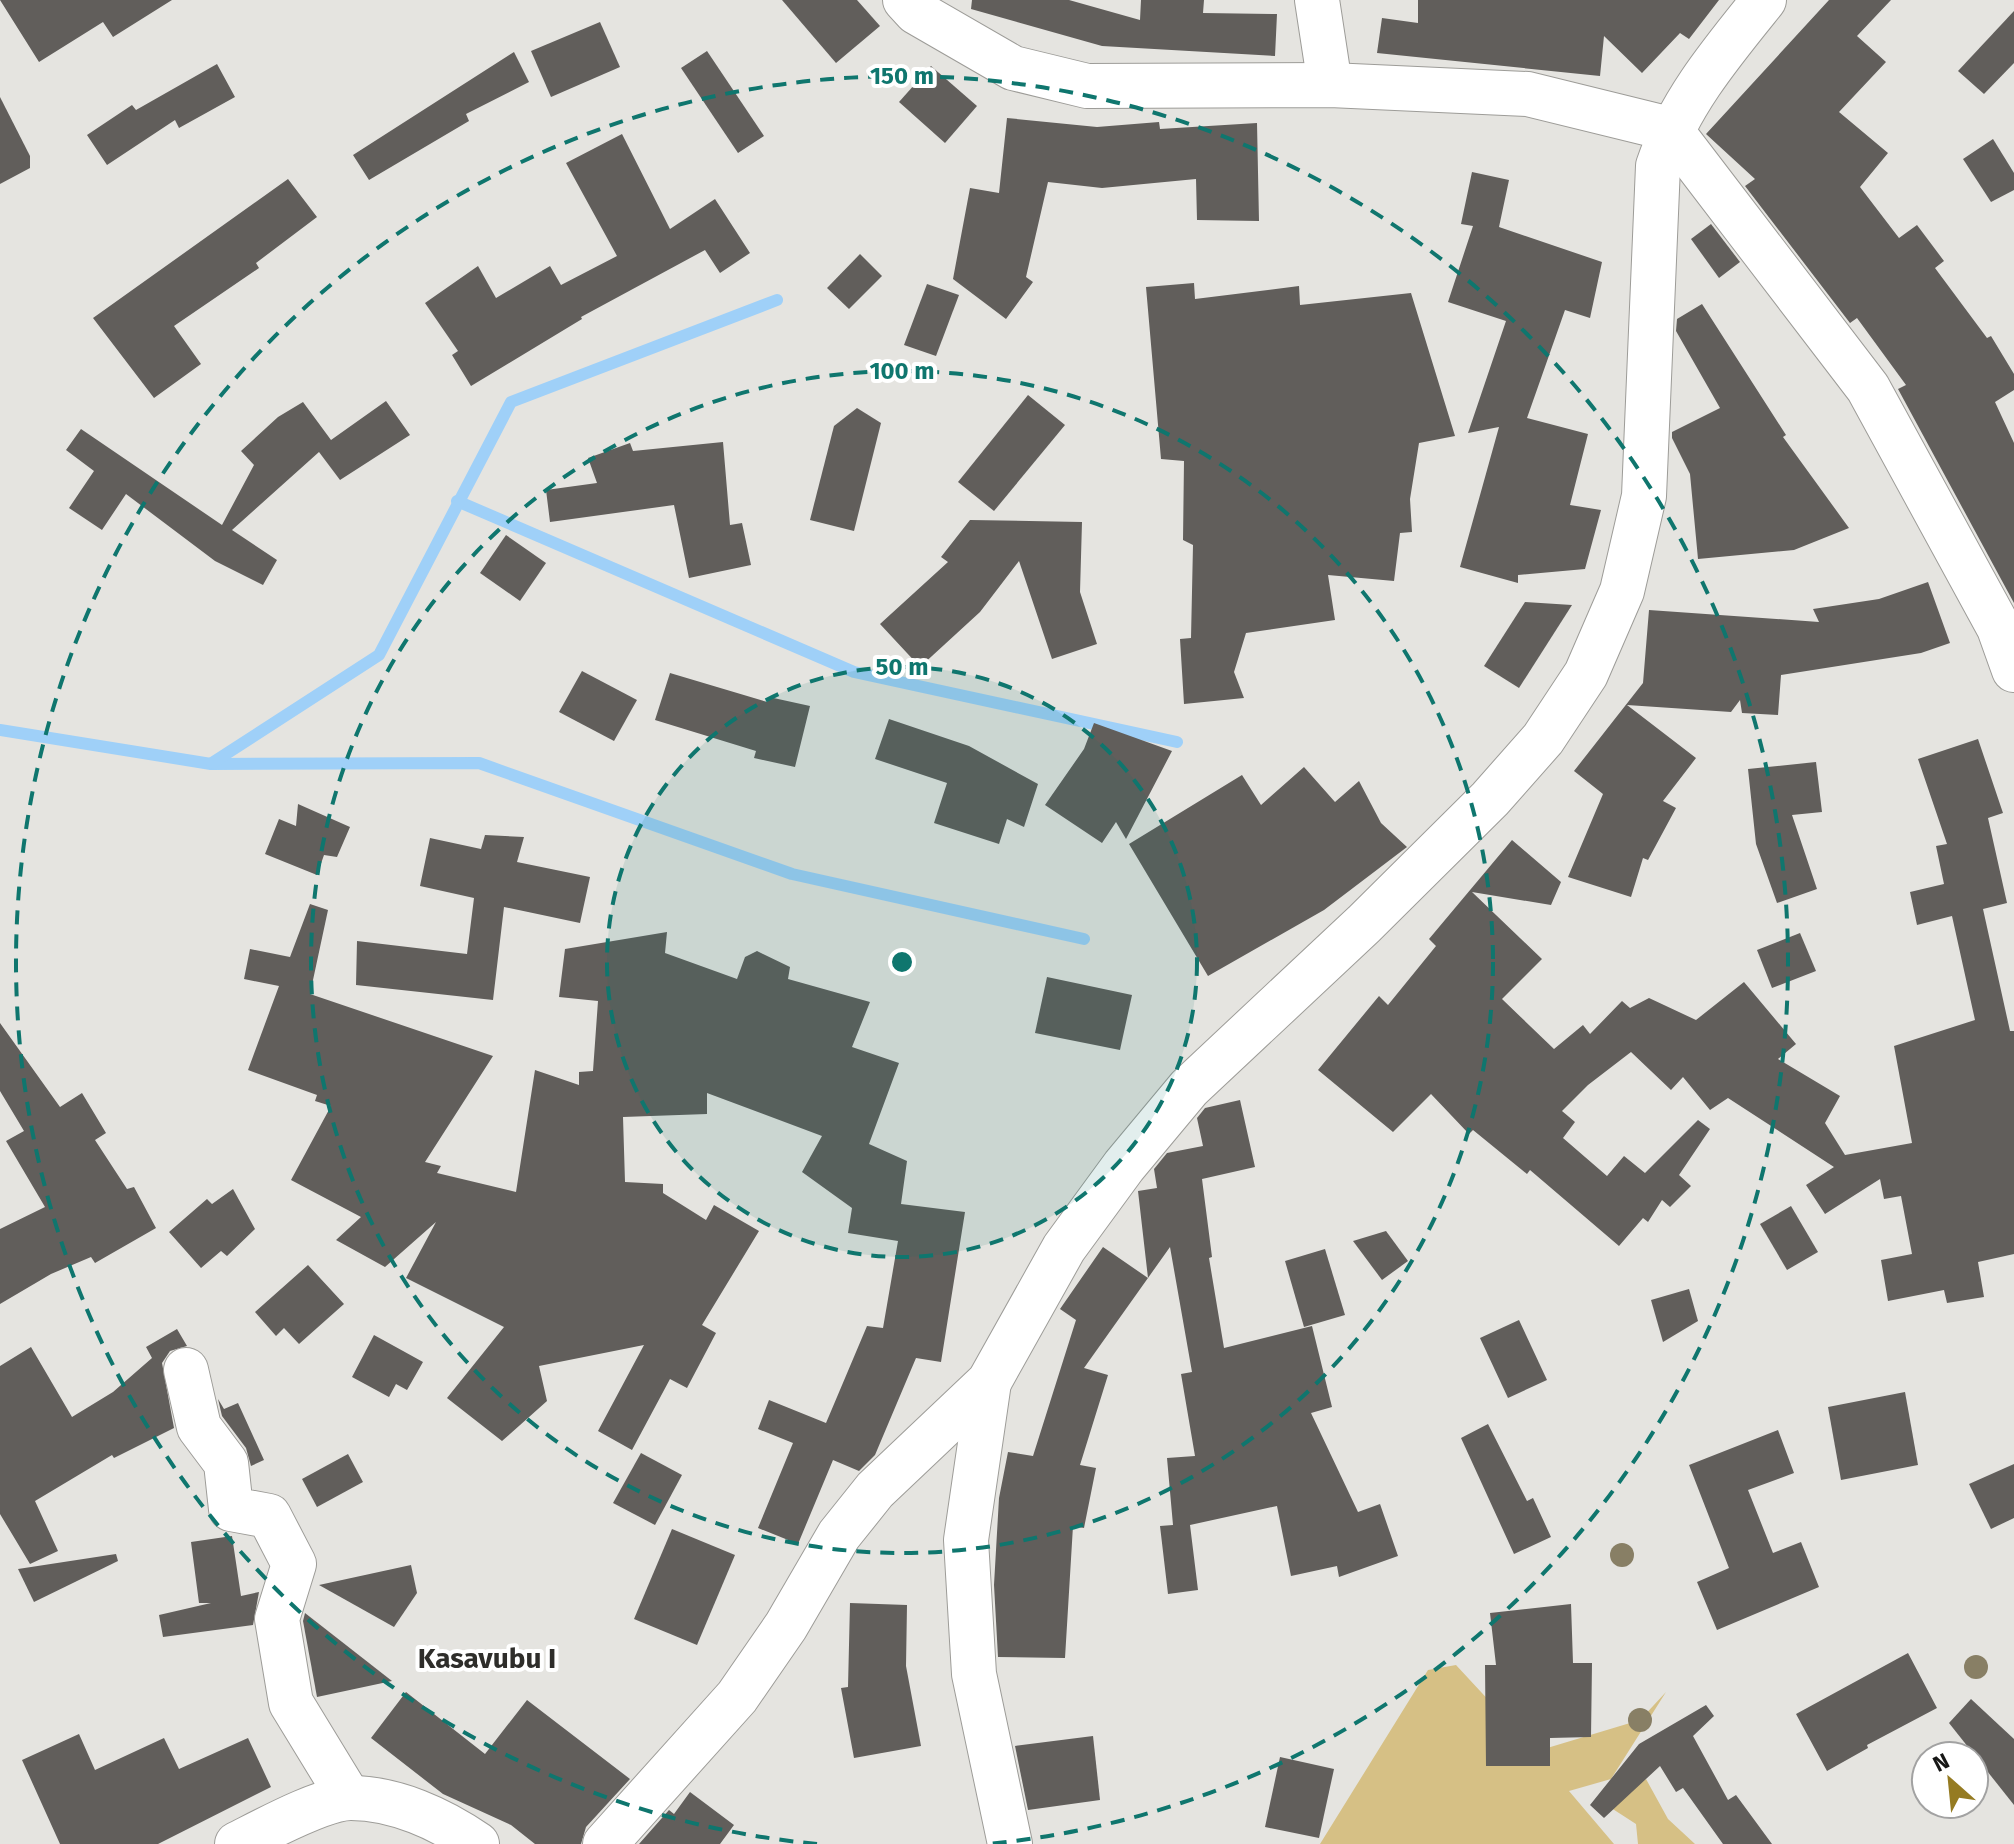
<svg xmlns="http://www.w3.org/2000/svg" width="2014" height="1844" font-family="'Fira Sans',sans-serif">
  <rect width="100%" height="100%" fill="#e5e4e0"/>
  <!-- green -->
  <g fill="#d6c085">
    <polygon points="1456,1665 1494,1706 1487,1766 1640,1720 1666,1692 1611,1779 1569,1791 1614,1844 1320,1844 1428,1670"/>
    <polygon points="1646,1779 1668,1819 1695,1844 1638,1844 1636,1824 1605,1804"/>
  </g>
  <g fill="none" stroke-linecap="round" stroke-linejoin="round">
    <!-- stream -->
    <g stroke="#9fd0f8" stroke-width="12">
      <polyline points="457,501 854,672 1177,742"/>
      <polyline points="0,730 211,764 479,763 792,874 1084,939"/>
      <polyline points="212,763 379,655 511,402 777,300"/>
    </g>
  </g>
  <!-- building -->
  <g fill="#615e5b">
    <polygon points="0,0 172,0 113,37 103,22 39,62"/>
    <polygon points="782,0 857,0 880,26 836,63"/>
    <polygon points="972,0 1069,0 1140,20 1141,0 1204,0 1203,13 1277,14 1275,56 1102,46 971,9"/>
    <polygon points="1418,0 1719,0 1689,39 1680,33 1642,73 1604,36 1600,76 1377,53 1382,18 1418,23"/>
    <polygon points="1829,0 1891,0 1857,36 1886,62 1839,112 1888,153 1860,187 1899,238 1917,225 1944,261 1935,268 1987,338 1991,336 2014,374 2014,390 1995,402 2014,443 2014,603 1898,389 1906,385 1857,318 1850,323 1745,186 1755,179 1706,134"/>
    <polygon points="2014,11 2014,63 1984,94 1958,71"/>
    <polygon points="600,22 620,67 551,97 531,51"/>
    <polygon points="707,51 764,136 738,153 681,68"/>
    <polygon points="514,52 529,82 466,114 469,121 369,180 353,155"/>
    <polygon points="217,64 235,97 179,128 175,120 107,165 87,135 132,105 136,110"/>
    <polygon points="931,66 977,106 945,143 899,102"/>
    <polygon points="0,97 30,156 30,168 0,184"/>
    <polygon points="1007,118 1097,127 1159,122 1160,129 1257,123 1259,221 1197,220 1196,179 1102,188 1048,182 1026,277 1033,282 1006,319 953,279 970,188 999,193"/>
    <polygon points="622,134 670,229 715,199 750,253 720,273 705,250 581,317 582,319 471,386 452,355 458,351 425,303 478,266 496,298 550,266 561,285 617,256 566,163"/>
    <polygon points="1993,139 2014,173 2014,190 1991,202 1963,159"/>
    <polygon points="1472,172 1509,180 1499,227 1602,262 1590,318 1565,310 1527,418 1588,434 1570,505 1601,510 1585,569 1518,575 1518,583 1460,567 1499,427 1468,433 1506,321 1448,302 1473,226 1461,224"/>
    <polygon points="288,179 317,217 256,263 259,268 174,326 201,364 154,398 93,318"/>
    <polygon points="1711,224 1740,262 1719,278 1691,239"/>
    <polygon points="860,254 882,276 849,309 827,288"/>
    <polygon points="1194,283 1195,299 1299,286 1300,305 1411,293 1455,436 1419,443 1410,499 1412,532 1400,533 1394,581 1328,575 1335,620 1246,633 1234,672 1244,698 1184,704 1180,639 1191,638 1193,545 1183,540 1184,461 1161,459 1146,287"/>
    <polygon points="927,284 959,295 936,356 904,345"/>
    <polygon points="1702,304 1786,435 1783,437 1849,528 1794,550 1698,559 1690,474 1672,438 1672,432 1720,408 1676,331 1677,319"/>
    <polygon points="1028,395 1065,425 994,511 958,482"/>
    <polygon points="386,401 410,435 340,480 319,452 232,530 277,560 263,585 215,561 126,494 102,530 69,508 94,471 66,450 81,429 222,525 254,465 241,451 278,417 303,402 331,440"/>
    <polygon points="857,408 881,423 854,531 810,520 834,426"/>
    <polygon points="723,442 730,525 742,523 751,565 689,578 674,505 550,522 546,490 597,483 588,458 630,443 633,451"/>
    <polygon points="970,520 1082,522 1080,592 1097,644 1052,659 1019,561 980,612 920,667 880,624 948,562 941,557"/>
    <polygon points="506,535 546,563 520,601 480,573"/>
    <polygon points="1928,582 1950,643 1921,653 1781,675 1778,715 1742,713 1740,700 1731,712 1627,705 1696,758 1663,801 1676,808 1648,860 1643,858 1631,897 1568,877 1603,794 1574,771 1643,683 1649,610 1819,622 1813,609 1879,599"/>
    <polygon points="1525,602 1572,605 1519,688 1484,666"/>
    <polygon points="582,671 637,700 614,741 559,712"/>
    <polygon points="670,673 767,702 769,697 810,706 795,767 754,758 756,751 655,720"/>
    <polygon points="889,719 969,746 1038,784 1024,827 1007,819 999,844 934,823 947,783 875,759"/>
    <polygon points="1094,723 1172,751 1126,839 1116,822 1102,843 1045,805 1084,749"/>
    <polygon points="1978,739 2003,813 1988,818 2007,903 1983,909 2010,1031 2014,1031 2014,1254 1978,1262 1984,1297 1947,1303 1944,1290 1888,1301 1881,1260 1912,1254 1901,1196 1884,1199 1880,1179 1825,1214 1806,1185 1834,1167 1728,1098 1710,1110 1683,1077 1671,1090 1631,1052 1588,1085 1562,1111 1575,1122 1563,1138 1607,1176 1624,1156 1645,1173 1698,1120 1710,1129 1679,1175 1691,1186 1670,1207 1662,1200 1648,1222 1643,1218 1619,1246 1530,1170 1527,1174 1473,1130 1469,1134 1431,1094 1393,1132 1318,1070 1379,996 1388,1005 1436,946 1429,939 1512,840 1561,882 1551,905 1472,892 1542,959 1502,999 1554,1049 1583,1025 1590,1034 1622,1001 1630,1008 1649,998 1696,1020 1744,982 1796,1044 1778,1059 1840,1096 1825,1123 1845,1155 1912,1143 1894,1046 1975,1020 1952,916 1917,925 1910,892 1944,884 1936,846 1947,844 1918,759"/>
    <polygon points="1816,762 1822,812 1792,815 1817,889 1777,903 1756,844 1748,769"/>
    <polygon points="1304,767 1335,802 1359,781 1381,823 1407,847 1324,910 1208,976 1129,844 1242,775 1261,805"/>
    <polygon points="298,804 350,827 337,857 324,855 317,875 265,854 279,819 296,826"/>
    <polygon points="485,835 524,837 517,862 590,877 580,923 504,907 493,1000 356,985 357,941 467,954 474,898 420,886 430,838 481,849"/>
    <polygon points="310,904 328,910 310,994 493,1056 425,1162 441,1166 437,1173 516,1192 535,1070 579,1085 579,1072 593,1071 598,1001 559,997 565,949 667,932 665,953 737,979 745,957 757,951 790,967 788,979 870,1002 852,1047 899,1063 869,1144 907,1161 901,1204 965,1212 941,1362 916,1358 875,1455 859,1471 833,1460 798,1544 758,1528 793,1443 758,1429 769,1400 826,1423 867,1326 883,1328 898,1241 848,1233 852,1208 802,1172 822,1136 707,1093 707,1114 623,1117 625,1182 663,1184 663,1193 706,1220 714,1205 759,1231 702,1325 716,1333 687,1388 670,1379 632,1450 598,1431 644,1345 539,1366 547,1401 502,1441 447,1398 504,1327 406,1278 436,1222 385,1267 336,1240 361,1217 291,1180 331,1106 315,1101 317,1095 248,1070 279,986 244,979 250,949 290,957"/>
    <polygon points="1800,933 1816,971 1772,988 1757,950"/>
    <polygon points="1047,977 1132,995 1120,1050 1035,1033"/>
    <polygon points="0,1023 60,1107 82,1093 106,1133 95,1140 127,1189 134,1187 156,1228 95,1263 91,1257 51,1274 0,1304 0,1229 45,1207 6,1141 24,1131 0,1091"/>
    <polygon points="1240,1100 1255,1167 1202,1179 1212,1257 1209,1258 1224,1348 1312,1326 1332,1407 1311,1413 1358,1512 1380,1504 1398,1556 1339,1577 1337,1566 1291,1576 1277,1506 1190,1525 1198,1590 1168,1594 1160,1526 1173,1525 1167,1458 1195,1456 1181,1374 1192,1372 1170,1247 1084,1368 1108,1375 1080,1465 1096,1468 1084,1528 1073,1526 1065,1658 998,1657 994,1585 999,1498 1008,1452 1033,1456 1076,1320 1060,1309 1103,1247 1148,1278 1138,1191 1157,1188 1154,1169 1167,1153 1203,1146 1197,1118 1205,1108"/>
    <polygon points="233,1189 255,1229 227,1256 221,1251 201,1268 169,1232 207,1199 212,1204"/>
    <polygon points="1791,1206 1818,1252 1787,1270 1760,1224"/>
    <polygon points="1386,1231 1408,1261 1382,1280 1353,1241"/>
    <polygon points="1325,1249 1345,1315 1304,1327 1285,1261"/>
    <polygon points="308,1265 344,1304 299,1344 284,1328 276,1336 255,1312"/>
    <polygon points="1689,1289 1698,1321 1663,1342 1651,1300"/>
    <polygon points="1519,1320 1547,1380 1508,1398 1480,1338"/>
    <polygon points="177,1329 187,1346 170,1351 162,1363 174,1428 114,1458 112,1455 35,1501 58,1551 30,1564 0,1514 0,1366 31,1347 72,1417 113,1392 152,1358 146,1347"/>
    <polygon points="374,1335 423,1362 407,1390 396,1384 389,1397 352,1377"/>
    <polygon points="1905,1392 1918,1465 1841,1480 1828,1407"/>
    <polygon points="218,1399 224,1409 238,1403 264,1460 251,1466 246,1448 222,1416"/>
    <polygon points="1488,1424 1527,1501 1533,1498 1551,1537 1514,1554 1461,1438"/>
    <polygon points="1778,1430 1794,1473 1748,1490 1773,1553 1801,1542 1819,1587 1717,1630 1697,1582 1729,1568 1689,1465"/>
    <polygon points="641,1453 682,1475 655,1525 613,1503"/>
    <polygon points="348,1454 363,1482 317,1507 302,1479"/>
    <polygon points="2014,1464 2014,1518 1991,1529 1969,1484"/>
    <polygon points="672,1529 735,1555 697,1645 634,1619"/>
    <polygon points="232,1536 241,1596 259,1592 253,1625 163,1637 159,1615 211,1603 199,1603 191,1542"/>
    <polygon points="116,1554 118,1561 34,1602 18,1569"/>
    <polygon points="411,1565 417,1593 394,1627 319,1585"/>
    <polygon points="850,1603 907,1605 906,1666 921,1746 854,1758 841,1688 848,1687"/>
    <polygon points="1571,1604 1573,1663 1592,1663 1591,1737 1550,1738 1550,1766 1486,1766 1485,1665 1496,1665 1490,1613"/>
    <polygon points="305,1613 392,1681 317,1697 303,1621"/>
    <polygon points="1908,1653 1937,1708 1867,1745 1868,1748 1827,1771 1796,1714"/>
    <polygon points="406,1692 485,1754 527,1700 630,1779 586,1827 581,1844 535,1844 511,1825 443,1794 371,1738"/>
    <polygon points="1971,1699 2014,1739 2014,1805 1949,1723"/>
    <polygon points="1706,1705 1714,1716 1693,1736 1728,1800 1736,1795 1772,1844 1723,1844 1683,1788 1676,1792 1660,1766 1604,1818 1590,1805 1639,1744"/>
    <polygon points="79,1734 95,1770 164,1738 179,1769 248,1738 271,1787 158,1844 60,1844 22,1760"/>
    <polygon points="1093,1736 1100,1800 1028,1810 1015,1746"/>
    <polygon points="1280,1757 1334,1769 1319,1838 1265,1827"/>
    <polygon points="690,1792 734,1825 720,1844 639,1844 669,1810 674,1814"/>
  </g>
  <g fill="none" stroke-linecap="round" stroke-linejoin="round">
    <!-- street casing -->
    <g stroke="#9d9c98" stroke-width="46">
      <g id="street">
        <polyline points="905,0 916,12 1013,68 1087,86 1330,85 1528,94 1670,129 1868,388 1999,628 2014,670"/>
        <polyline points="1317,0 1330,85"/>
        <polyline points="186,1370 199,1427 226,1463 231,1509 269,1516 294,1564 277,1619 291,1703 349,1798"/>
        <polyline points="989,1382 966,1540 974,1674 1010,1844"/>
        <path d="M237,1844c26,-13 86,-46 114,-46 44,0 90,21 126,46"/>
        <path d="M605,1844l132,-147 49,-71 53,-91 36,-45 114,-108 75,-134 60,-82 65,-78 175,-164 126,-125 53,-60 43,-65 36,-83 22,-95 14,-330c21,-63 64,-114 106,-166"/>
      </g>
    </g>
    <!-- street -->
    <use href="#street" stroke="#fff" stroke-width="44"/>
  </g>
  <!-- trees -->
  <g fill="#887f65">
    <circle cx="1622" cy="1555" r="12"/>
    <circle cx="1976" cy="1667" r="12"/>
    <circle cx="1640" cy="1720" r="12"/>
  </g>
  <!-- distance rings -->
  <circle cx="902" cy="962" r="295" fill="#0f766e" fill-opacity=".12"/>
  <g fill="none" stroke="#0f766e" stroke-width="4" stroke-dasharray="14 10">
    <circle cx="902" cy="962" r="295"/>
    <circle cx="902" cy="962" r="591"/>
    <path d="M817 1844A886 886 0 1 1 987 1844"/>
  </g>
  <g text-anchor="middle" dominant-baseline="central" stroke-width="8" stroke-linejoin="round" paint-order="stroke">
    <!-- neighbourhood labels -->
    <g font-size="28" font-weight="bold" fill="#2e2d2a" stroke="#fff">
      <text x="487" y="1658">Kasavubu I</text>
    </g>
  </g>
  <circle cx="902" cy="962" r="12" fill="#0f766e" stroke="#fff" stroke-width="4"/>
  <g font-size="24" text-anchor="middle" font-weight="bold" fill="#0f766e" stroke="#fff" stroke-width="8" stroke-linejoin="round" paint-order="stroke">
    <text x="902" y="84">150 m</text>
    <text x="902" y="379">100 m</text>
    <text x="902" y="675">50 m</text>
  </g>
  <!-- north arrow -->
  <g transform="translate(1950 1780) rotate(333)"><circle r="38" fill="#ffffff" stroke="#a2a2a2" stroke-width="2"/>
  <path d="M0-6L14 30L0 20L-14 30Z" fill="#957b22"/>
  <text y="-12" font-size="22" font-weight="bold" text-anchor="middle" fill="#171716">N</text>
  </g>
</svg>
